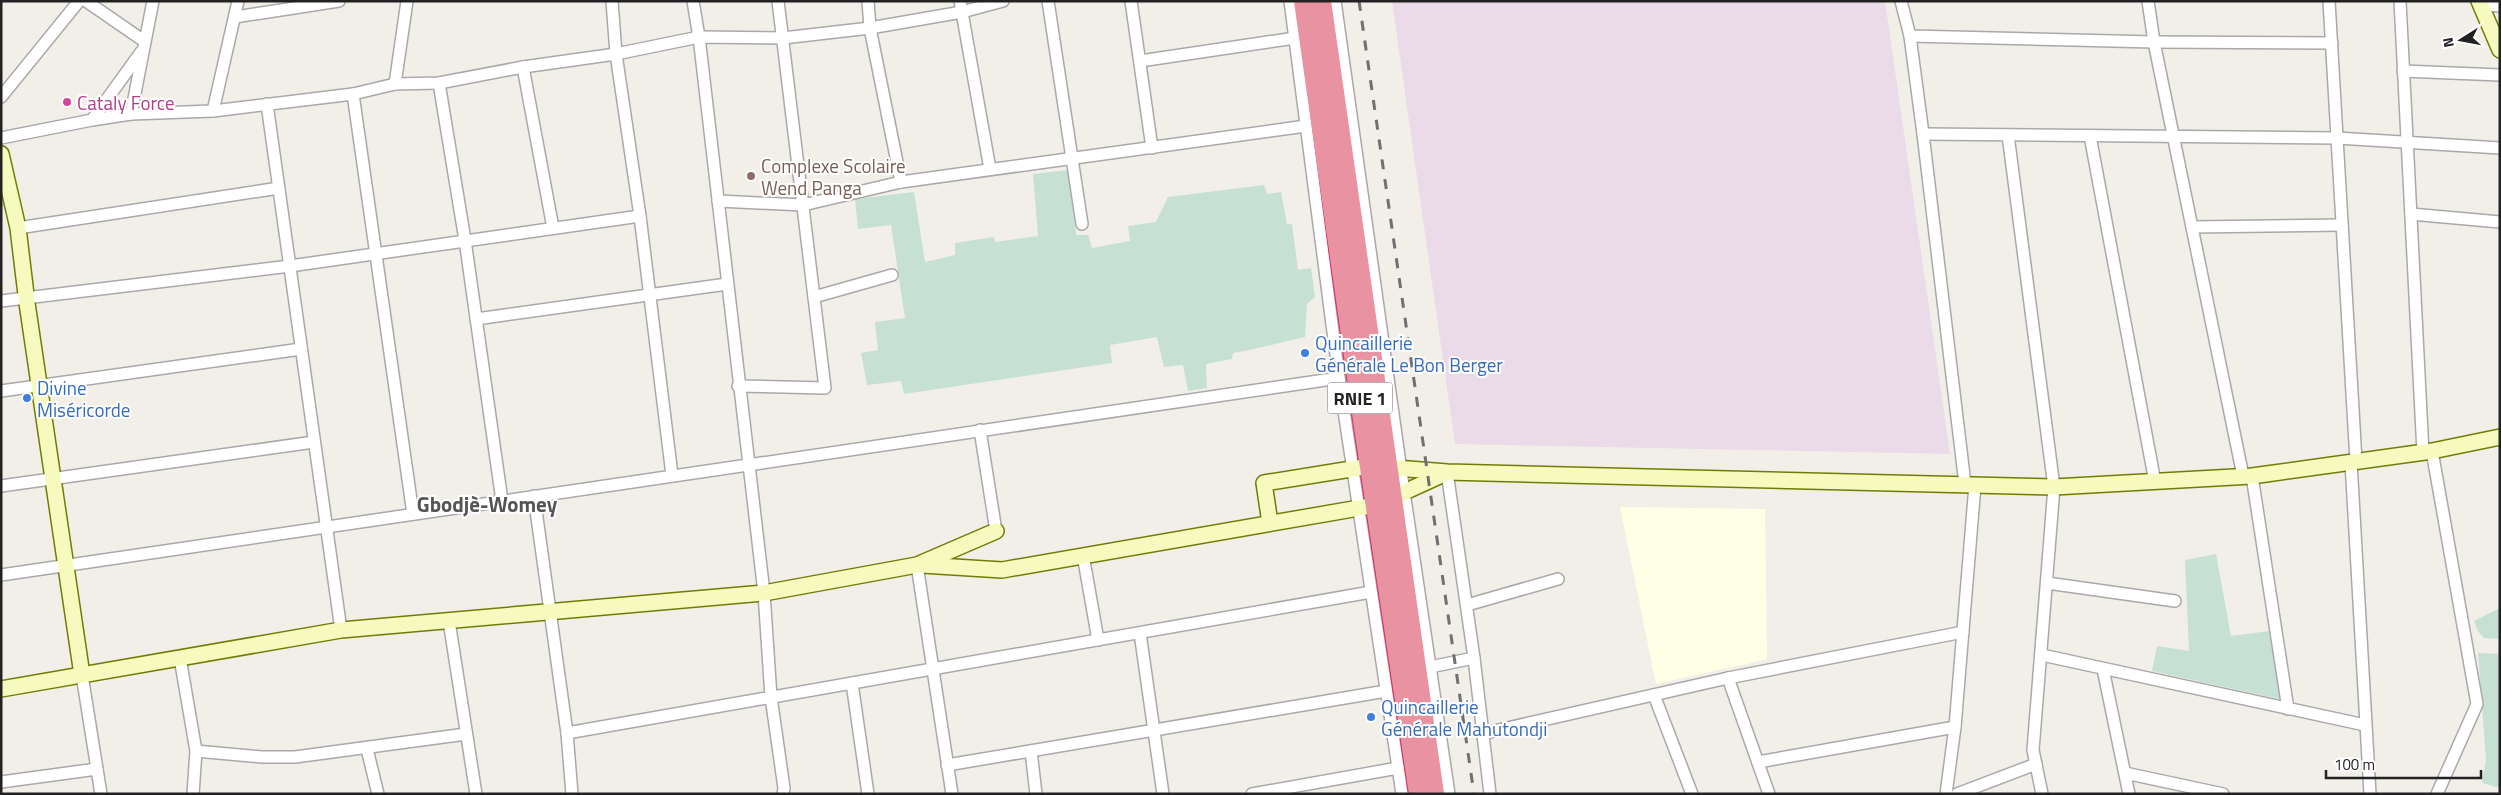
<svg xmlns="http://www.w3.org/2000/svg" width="2501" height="795" font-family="'Titillium Web',sans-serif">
  <rect width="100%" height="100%" fill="#f2efe9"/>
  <!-- industrial -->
  <polygon fill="#ebdbe8" points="1392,1 1885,1 1950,454 1455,444"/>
  <!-- education -->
  <polygon fill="#ffffe5" points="1620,507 1765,509 1767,659 1656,684"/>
  <!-- wetland -->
  <g fill="#c6e0d4">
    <path d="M1068,170l8,65h12l4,13 38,-7 -2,-15 28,-4 12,-25 96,-12 3,9 14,-2 6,32h5l6,46 13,-2 4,29 -8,7 -2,33c-24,5 -47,12 -72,16l-1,6 -26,5 1,24 -19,3 -5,-26 -19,2 -7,-30 -47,8 2,18 -208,31 -3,-13 -34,4 -6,-32 17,-3 -3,-28 30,-4 -14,-93 -33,4 -3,-30 59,-7 11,70 30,-7v-12l39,-6 1,5 43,-6 -5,-62z"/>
    <polygon points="2216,554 2231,636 2269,631 2280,699 2152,671 2157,646 2189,651 2185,560"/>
    <polygon points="2500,608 2500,639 2484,638 2478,631 2474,621"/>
    <polygon points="2478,653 2500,654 2500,788 2482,783 2486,760"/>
  </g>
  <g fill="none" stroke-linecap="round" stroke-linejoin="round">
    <!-- street casing -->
    <g stroke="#a9a9a9" stroke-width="14">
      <g id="street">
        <polyline points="86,1 144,41"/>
        <polyline points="612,1 616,54 640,216 672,475"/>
        <polyline points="693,1 699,37 764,593 771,697 784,788 783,794"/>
        <polyline points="868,1 870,28 901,182"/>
        <polyline points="960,1 990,169"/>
        <polyline points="1048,1 1082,224"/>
        <polyline points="1131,1 1152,148"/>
        <polyline points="1290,1 1339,378 1402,794"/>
        <polyline points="1335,1 1404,492 1449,794"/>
        <polyline points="1901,1 1910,36 1923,134 1965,484"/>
        <polyline points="2148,1 2154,42 2243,476"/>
        <polyline points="2329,1 2356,461"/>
        <polyline points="2400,1 2423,453"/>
        <polyline points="2481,5 2500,6"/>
        <polyline points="235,17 339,1"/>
        <polyline points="1910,36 2154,42 2332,43"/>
        <polyline points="1140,61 1295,38"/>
        <polyline points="523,67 553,228"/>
        <polyline points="2403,71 2500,75"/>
        <polyline points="439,83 465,240 502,501"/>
        <polyline points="395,84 407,1"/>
        <polyline points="353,94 413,514"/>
        <polyline points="1,97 79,1"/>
        <polyline points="267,104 341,630"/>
        <polyline points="213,111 238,1"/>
        <polyline points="131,114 153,1"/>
        <polyline points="92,120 141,52"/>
        <polyline points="1923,134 2337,138 2500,148"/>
        <polyline points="2008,135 2054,487 2033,750 2042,794"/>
        <polyline points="2090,136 2155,482"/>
        <polyline points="1,138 92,120 131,114 213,111 353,94 395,84 439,83 523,67 616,54 699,37 783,38 870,28 962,12 1003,1"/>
        <polyline points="718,201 803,205 901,182 1306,126"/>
        <polyline points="2411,214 2500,222"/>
        <polyline points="2192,227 2342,225"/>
        <polyline points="18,228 279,188"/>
        <polyline points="814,297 892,275"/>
        <polyline points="1,301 290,266 640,216"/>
        <polyline points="476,319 727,284"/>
        <polyline points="738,386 825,388 778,1"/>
        <polyline points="1,391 301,349"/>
        <polyline points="980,430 996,531"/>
        <polyline points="2432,451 2477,704 2437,794"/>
        <polyline points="2351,462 2370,794"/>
        <polyline points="1447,472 1474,658 1490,794"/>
        <polyline points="2252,476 2288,709"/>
        <polyline points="1,486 314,442"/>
        <polyline points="534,496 567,733 572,794"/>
        <polyline points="1083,555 1098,640"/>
        <polyline points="917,565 952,794"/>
        <polyline points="1,575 1339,378"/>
        <polyline points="2047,583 2175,601"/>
        <polyline points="1467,605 1558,579"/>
        <polyline points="449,621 476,794"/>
        <polyline points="1140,633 1163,794"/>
        <polyline points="2042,655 2365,725"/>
        <polyline points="180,658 196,751 193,794"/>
        <polyline points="1430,667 1474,658"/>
        <polyline points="2103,669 2129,794"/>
        <polyline points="82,675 101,794"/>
        <polyline points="1728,678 1769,794"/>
        <polyline points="852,683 868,794"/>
        <polyline points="1654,695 1692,794"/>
        <polyline points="567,733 1371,592"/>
        <polyline points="1481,734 1728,678 1963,632"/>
        <polyline points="367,749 378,794"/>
        <polyline points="196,751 262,757 295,757 466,734"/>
        <polyline points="1031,751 1036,794"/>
        <polyline points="1758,762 1955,727"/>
        <polyline points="947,765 1386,691"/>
        <polyline points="2125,773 2223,794"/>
        <polyline points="1,782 97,769"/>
        <polyline points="1252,794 1398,768"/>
        <polyline points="1946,794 1955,727 1975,485"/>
        <polyline points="1957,794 2036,764"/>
      </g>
    </g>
    <!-- secondary casing -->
    <g stroke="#707d05" stroke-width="18">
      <g id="secondary">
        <polyline points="2479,1 2500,50"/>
        <polyline points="1,154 18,228 27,303 82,675"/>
        <polyline points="1270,523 1264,483 1370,466 1447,472 2054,487 2252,476 2432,451 2500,437"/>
        <polyline points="922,565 1002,570 1359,508 1376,505 1446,473"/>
        <polyline points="1,689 341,630 764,593 917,565 996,531"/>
      </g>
    </g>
    <!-- highway casing -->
    <g stroke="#dc2a67" stroke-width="22">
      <g id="highway">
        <polyline points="1304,1 1364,427 1419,794"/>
        <polyline points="1321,1 1434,794"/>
      </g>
    </g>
    <!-- street -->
    <use href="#street" stroke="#fff" stroke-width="11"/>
    <!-- secondary -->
    <use href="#secondary" stroke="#f7fabf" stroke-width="15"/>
    <!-- highway -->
    <use href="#highway" stroke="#e892a2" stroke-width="20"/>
    <!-- rail -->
    <polyline stroke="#707070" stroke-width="3" stroke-dasharray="10 10" stroke-linecap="butt" points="1359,1 1474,794"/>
  </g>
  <!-- markers -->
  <circle fill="#d1479c" stroke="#fff" stroke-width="2" cx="67" cy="102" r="5"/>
  <circle fill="#8d6e63" stroke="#fff" stroke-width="2" cx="751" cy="176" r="5"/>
  <g fill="#3f7fe0" stroke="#fff" stroke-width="2">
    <circle cx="1305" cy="353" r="5"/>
    <circle cx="27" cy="398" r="5"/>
    <circle cx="1371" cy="717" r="5"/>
  </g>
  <g text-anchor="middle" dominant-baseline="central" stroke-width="4" stroke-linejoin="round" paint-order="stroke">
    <!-- shield labels -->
    <rect fill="#fff" stroke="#646464" stroke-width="1" x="1327.5" y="382.5" width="65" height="31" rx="4"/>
    <g font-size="18" font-weight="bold" fill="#222">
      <text x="1360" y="398">RNIE 1</text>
    </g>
    <!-- hotel labels -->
    <g font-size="19" fill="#b23c85" stroke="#fff" text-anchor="start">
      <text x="77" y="102">Cataly Force</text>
    </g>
    <!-- education labels -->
    <g font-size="19" fill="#785e54" stroke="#fff" text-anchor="start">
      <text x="761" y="165">Complexe Scolaire<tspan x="761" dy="22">Wend Panga</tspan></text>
    </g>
    <!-- shop labels -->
    <g font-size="19" fill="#366cbe" stroke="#fff" text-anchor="start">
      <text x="1315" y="342">Quincaillerie<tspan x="1315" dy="22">Générale Le Bon Berger</tspan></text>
      <text x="37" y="387">Divine<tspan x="37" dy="22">Miséricorde</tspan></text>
      <text x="1381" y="706">Quincaillerie<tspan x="1381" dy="22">Générale Mahutondji</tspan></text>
    </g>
    <!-- quarter labels -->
    <g font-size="21" font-weight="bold" fill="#555" stroke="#fff">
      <text x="487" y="504">Gbodjè-Womey</text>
    </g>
  </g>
  <!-- border -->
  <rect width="2501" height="795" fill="none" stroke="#222222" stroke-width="5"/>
  <!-- north arrow -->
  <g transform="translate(2461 40) rotate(259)" stroke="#ffffff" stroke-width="4" paint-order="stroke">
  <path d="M0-4L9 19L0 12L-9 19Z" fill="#222222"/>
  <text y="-8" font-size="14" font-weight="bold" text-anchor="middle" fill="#222222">N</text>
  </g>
  <!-- scale -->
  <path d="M2326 770v8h155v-8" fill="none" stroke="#222222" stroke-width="2.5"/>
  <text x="2334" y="770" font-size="15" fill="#222222" stroke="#ffffff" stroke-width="4" paint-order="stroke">100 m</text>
</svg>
